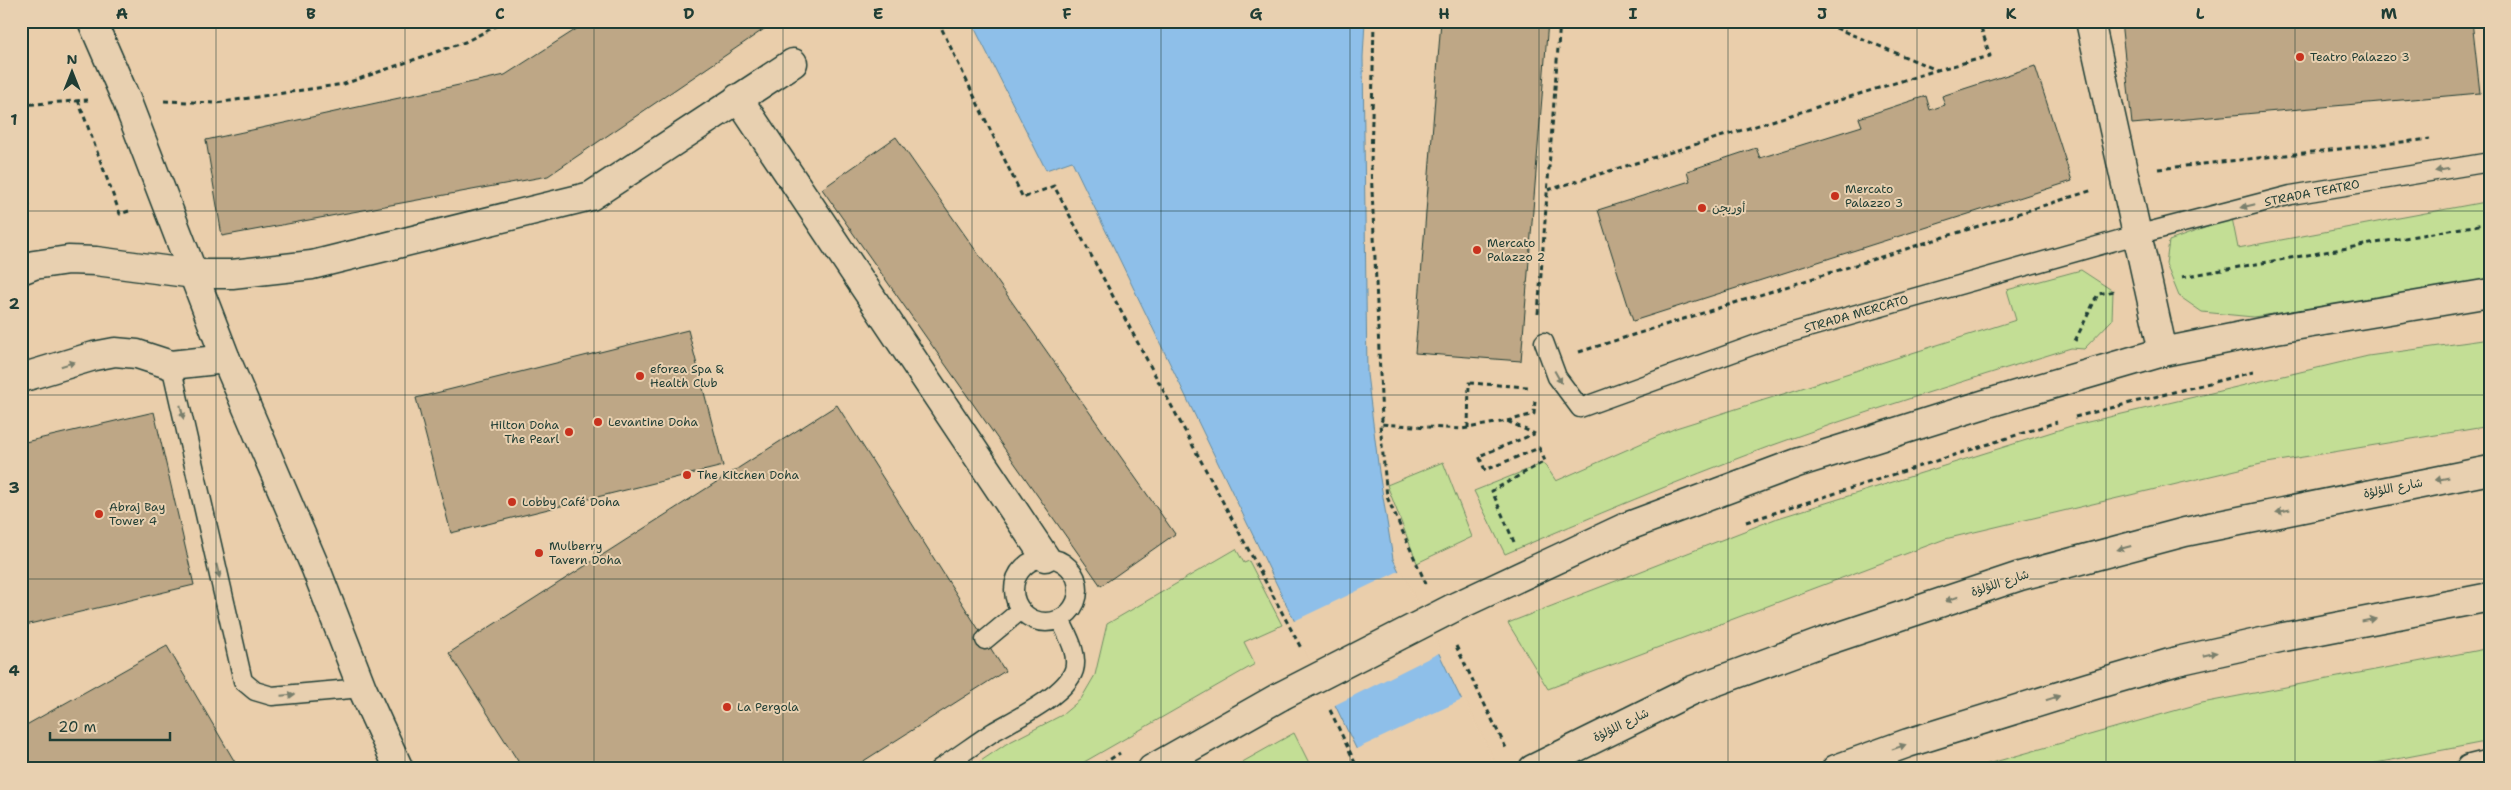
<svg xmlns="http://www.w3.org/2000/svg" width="2511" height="790" font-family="'Shantell Sans','Playpen Sans Arabic',sans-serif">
  <rect width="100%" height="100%" fill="#eaceab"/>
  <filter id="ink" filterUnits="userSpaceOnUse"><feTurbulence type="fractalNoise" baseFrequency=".02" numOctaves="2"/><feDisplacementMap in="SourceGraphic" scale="10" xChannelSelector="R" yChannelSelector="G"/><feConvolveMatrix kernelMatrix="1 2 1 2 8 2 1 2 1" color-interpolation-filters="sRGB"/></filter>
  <g filter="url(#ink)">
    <!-- green -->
    <g fill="#c3de95" stroke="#718e64">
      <polygon points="2490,201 2490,282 2253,317 2202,312 2179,296 2166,264 2169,241 2232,218 2238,248"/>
      <path d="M2081,270l32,21 -1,29 -28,29 -13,-1c-103,32 -205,63 -306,100 -88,33 -174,69 -260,106l-31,-63 70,-28 12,18 120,-53 340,-108 -9,-30z"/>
      <polygon points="2490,339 2490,426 2261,464 1945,539 1548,689 1508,623 1775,519 2071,426 2368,356"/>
      <polygon points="1443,462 1472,537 1417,563 1387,485"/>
      <polygon points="1236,549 1244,563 1249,561 1282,625 1244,642 1255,664 1072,769 969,769 1006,744 1062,715 1081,699 1095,675 1107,624"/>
      <polygon points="2490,648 2490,741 2345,769 1970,769 2202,703"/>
      <polygon points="1294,733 1312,769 1230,769"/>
    </g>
    <!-- water -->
    <polygon fill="#8ebfe9" stroke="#628ba1" points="971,21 1365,21 1363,57 1367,374 1379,472 1393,559 1495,769 1366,769 1072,161 1046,170"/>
    <!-- pier -->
    <g fill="#eaceab">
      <polygon points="1401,570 1441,652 1333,706 1292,622"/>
      <polygon points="1464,699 1498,769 1363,769 1354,750"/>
    </g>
    <!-- building -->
    <g fill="#bea786" stroke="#1f3d34">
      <polygon points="589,21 776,21 548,176 222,236 206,140 505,75"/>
      <polygon points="1441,21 1548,21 1521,361 1415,353"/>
      <polygon points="2121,21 2472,21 2480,93 2132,124"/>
      <polygon points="2035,66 2072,181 1633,321 1598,210 1690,181 1687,171 1756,148 1760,158 1862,126 1859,118 1926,96 1930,110 1945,105 1942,96"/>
      <polygon points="896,137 1175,534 1101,586 822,189"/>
      <polygon points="21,179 30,206 21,209"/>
      <polygon points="688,330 723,466 451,533 416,398"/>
      <polygon points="837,405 1005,671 851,769 523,769 449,653"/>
      <polygon points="154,412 194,585 21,626 21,443"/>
      <polygon points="167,646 239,769 21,769 21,728"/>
    </g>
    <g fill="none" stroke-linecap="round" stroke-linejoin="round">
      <!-- service casing -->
      <g stroke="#1f3d34" stroke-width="21">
        <g id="service">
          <polyline points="1544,342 1557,377 1580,408 1779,336 2136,235 2291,195 2490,162"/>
          <polyline points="171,365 243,681 255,691 272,696 362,688"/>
          <circle cx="1046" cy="590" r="32"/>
          <polyline points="985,640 1021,610"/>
          <path d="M939,769c18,-12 36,-25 54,-37 22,-13 73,-37 81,-62 5,-17 -8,-37 -14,-51"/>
        </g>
      </g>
      <!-- minor casing -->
      <g stroke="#1f3d34" stroke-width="31">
        <g id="minor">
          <polyline points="92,21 126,99 226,359 316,569 362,688 399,769"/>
          <polyline points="2090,21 2163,352"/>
          <polyline points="738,98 1045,557"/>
          <polyline points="21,270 34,265 68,260 96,261 194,274 232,274 312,265 591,196 793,63"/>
          <polyline points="21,378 94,356 115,352 137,354 171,365 226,359"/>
          <polyline points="1455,607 1626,527 1797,463 1985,404 2163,352 2276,329 2490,293"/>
          <polyline points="1152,769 1281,696"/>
          <polyline points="2470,769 2490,764"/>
        </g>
      </g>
      <!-- secondary casing -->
      <g stroke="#1f3d34" stroke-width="31">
        <g id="secondary">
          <polyline points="1533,769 1693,690 1823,642 2020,576 2185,532 2490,470"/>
          <polyline points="1836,769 1908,743 2088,687 2177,661 2284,637 2490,597"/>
        </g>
      </g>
      <!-- path -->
      <g stroke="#1f3d34" stroke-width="3" stroke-dasharray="5 4" stroke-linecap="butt">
        <polyline points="938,21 1023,198 1054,186 1301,648"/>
        <polyline points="1374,21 1371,166 1382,420 1380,424"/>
        <polyline points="1819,21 1937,70 1990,56 1979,21"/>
        <polyline points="78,100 120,214 132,210"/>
        <polyline points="164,101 216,103 344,84 465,42 506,21"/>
        <polyline points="21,105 88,100"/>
        <polyline points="2158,169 2430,139"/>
        <polyline points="1548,190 1937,70"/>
        <polyline points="2182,277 2490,223"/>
        <polyline points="1538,314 1560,21"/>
        <polyline points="2075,341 2098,294 2115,291"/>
        <polyline points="1579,352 2093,190"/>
        <polyline points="2075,417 2253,372"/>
        <polyline points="1507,421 1534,414 1535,400"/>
        <polyline points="1468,428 1469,383 1528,387"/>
        <polyline points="1746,522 2057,422"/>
        <polyline points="1514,542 1492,491 1545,461 1539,448 1485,470 1479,456 1534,434"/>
        <polyline points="1426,584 1387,497 1380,424 1462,429 1507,421 1535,434"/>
        <polyline points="1456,646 1506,748"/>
        <polyline points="1330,710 1358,769"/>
        <polyline points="1095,769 1120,753"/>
      </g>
      <!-- service -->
      <use href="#service" stroke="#e8d0b0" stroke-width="18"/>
      <!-- minor -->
      <use href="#minor" stroke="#e8d0b0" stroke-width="28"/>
      <!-- secondary -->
      <use href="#secondary" stroke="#e8d0b0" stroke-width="28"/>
      <!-- minor-bridge casing -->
      <g stroke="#1f3d34" stroke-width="31" stroke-linecap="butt">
        <polyline id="minor-bridge" points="1281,696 1455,607"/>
      </g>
      <!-- minor-bridge -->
      <use href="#minor-bridge" stroke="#e8d0b0" stroke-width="28"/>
    </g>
    <!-- one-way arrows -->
    <defs><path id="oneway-solid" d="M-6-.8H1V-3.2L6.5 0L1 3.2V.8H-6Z" transform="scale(1.25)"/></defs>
    <g fill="#797f6c">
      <use href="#oneway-solid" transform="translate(2442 170) rotate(170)"/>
      <use href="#oneway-solid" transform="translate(2248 206) rotate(166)"/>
      <use href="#oneway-solid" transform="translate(68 364) rotate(-17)"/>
      <use href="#oneway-solid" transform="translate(1558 377) rotate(61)"/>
      <use href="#oneway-solid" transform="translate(182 412) rotate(77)"/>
      <use href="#oneway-solid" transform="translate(2442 479) rotate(169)"/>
      <use href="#oneway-solid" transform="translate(2283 511) rotate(168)"/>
      <use href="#oneway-solid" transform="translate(2124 548) rotate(165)"/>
      <use href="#oneway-solid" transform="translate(218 571) rotate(77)"/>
      <use href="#oneway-solid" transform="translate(1952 599) rotate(161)"/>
      <use href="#oneway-solid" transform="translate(2369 620) rotate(-11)"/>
      <use href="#oneway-solid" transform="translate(2210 654) rotate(-13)"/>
      <use href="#oneway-solid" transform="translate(288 695) rotate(-5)"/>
      <use href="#oneway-solid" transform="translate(2053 698) rotate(-17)"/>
      <use href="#oneway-solid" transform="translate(1899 747) rotate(-19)"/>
    </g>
  </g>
  <!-- grid -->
  <path fill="none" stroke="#1f3d34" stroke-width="1" stroke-opacity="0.55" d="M216,21v748M405,21v748M594,21v748M783,21v748M972,21v748M1161,21v748M1350,21v748M1539,21v748M1728,21v748M1917,21v748M2106,21v748M2295,21v748M21,211h2469M21,395h2469M21,579h2469"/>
  <!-- markers -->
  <g fill="#c8321e" stroke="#e8d0b0" stroke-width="2">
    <circle cx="2300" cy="57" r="5"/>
    <circle cx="1835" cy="196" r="5"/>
    <circle cx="1702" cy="208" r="5"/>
    <circle cx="1477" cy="250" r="5"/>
    <circle cx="640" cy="376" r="5"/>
    <circle cx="598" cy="422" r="5"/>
    <circle cx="569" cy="432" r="5"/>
    <circle cx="687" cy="475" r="5"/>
    <circle cx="512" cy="502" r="5"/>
    <circle cx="99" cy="514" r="5"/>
    <circle cx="539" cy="553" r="5"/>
    <circle cx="727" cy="707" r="5"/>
  </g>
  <g text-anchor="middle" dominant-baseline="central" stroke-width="4" stroke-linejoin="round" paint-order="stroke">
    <!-- poi labels -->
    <g font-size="12" fill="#1f3d34" stroke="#e8d0b0" text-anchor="start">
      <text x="2310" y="57">Teatro Palazzo 3</text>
      <text x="1845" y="189">Mercato<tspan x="1845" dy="14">Palazzo 3</tspan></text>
      <text x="1712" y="208">أوريجن</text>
      <text x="1487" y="243">Mercato<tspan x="1487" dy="14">Palazzo 2</tspan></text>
      <text x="650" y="369">eforea Spa &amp;<tspan x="650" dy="14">Health Club</tspan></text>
      <text x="608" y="422">Levantine Doha</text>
      <text x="559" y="425" text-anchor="end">Hilton Doha<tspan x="559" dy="14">The Pearl</tspan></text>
      <text x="697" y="475">The Kitchen Doha</text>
      <text x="522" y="502">Lobby Café Doha</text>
      <text x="109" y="507">Abraj Bay<tspan x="109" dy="14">Tower 4</tspan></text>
      <text x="549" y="546">Mulberry<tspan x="549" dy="14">Tavern Doha</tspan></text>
      <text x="737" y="707">La Pergola</text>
    </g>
    <!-- street labels -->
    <g font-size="12" fill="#1f3d34" stroke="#e8d0b0">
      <text transform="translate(2312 193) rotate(-11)">STRADA TEATRO</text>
      <text transform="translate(1856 314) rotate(-16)">STRADA MERCATO</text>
      <text transform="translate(2393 488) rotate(-11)">شارع اللؤلؤة</text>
      <text transform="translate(2000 583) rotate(-18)">شارع اللؤلؤة</text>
      <text transform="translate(1621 725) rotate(-26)">شارع اللؤلؤة</text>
    </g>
  </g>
  <!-- margin -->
  <rect width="2511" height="790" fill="none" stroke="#e8d0b0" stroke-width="55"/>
  <!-- north arrow -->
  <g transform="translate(72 72)" stroke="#e8d0b0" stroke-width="4" paint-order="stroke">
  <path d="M0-4L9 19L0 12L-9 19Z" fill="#1f3d34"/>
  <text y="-8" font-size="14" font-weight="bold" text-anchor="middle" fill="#1f3d34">N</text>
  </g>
  <!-- scale -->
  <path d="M50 732v8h120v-8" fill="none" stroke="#1f3d34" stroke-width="2.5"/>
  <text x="58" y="732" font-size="15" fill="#1f3d34" stroke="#e8d0b0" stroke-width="4" paint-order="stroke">20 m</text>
  <rect x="28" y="28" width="2456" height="734" fill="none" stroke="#1f3d34" stroke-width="2"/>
  <g font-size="16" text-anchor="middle" font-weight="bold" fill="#1f3d34">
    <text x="122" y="19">A</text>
    <text x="311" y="19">B</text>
    <text x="500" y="19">C</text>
    <text x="689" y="19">D</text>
    <text x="878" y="19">E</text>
    <text x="1067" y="19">F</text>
    <text x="1256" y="19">G</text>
    <text x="1444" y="19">H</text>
    <text x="1633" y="19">I</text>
    <text x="1822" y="19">J</text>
    <text x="2011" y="19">K</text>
    <text x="2200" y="19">L</text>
    <text x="2389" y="19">M</text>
    <text x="14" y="125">1</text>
    <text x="14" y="309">2</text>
    <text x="14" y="493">3</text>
    <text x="14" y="676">4</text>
  </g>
</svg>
